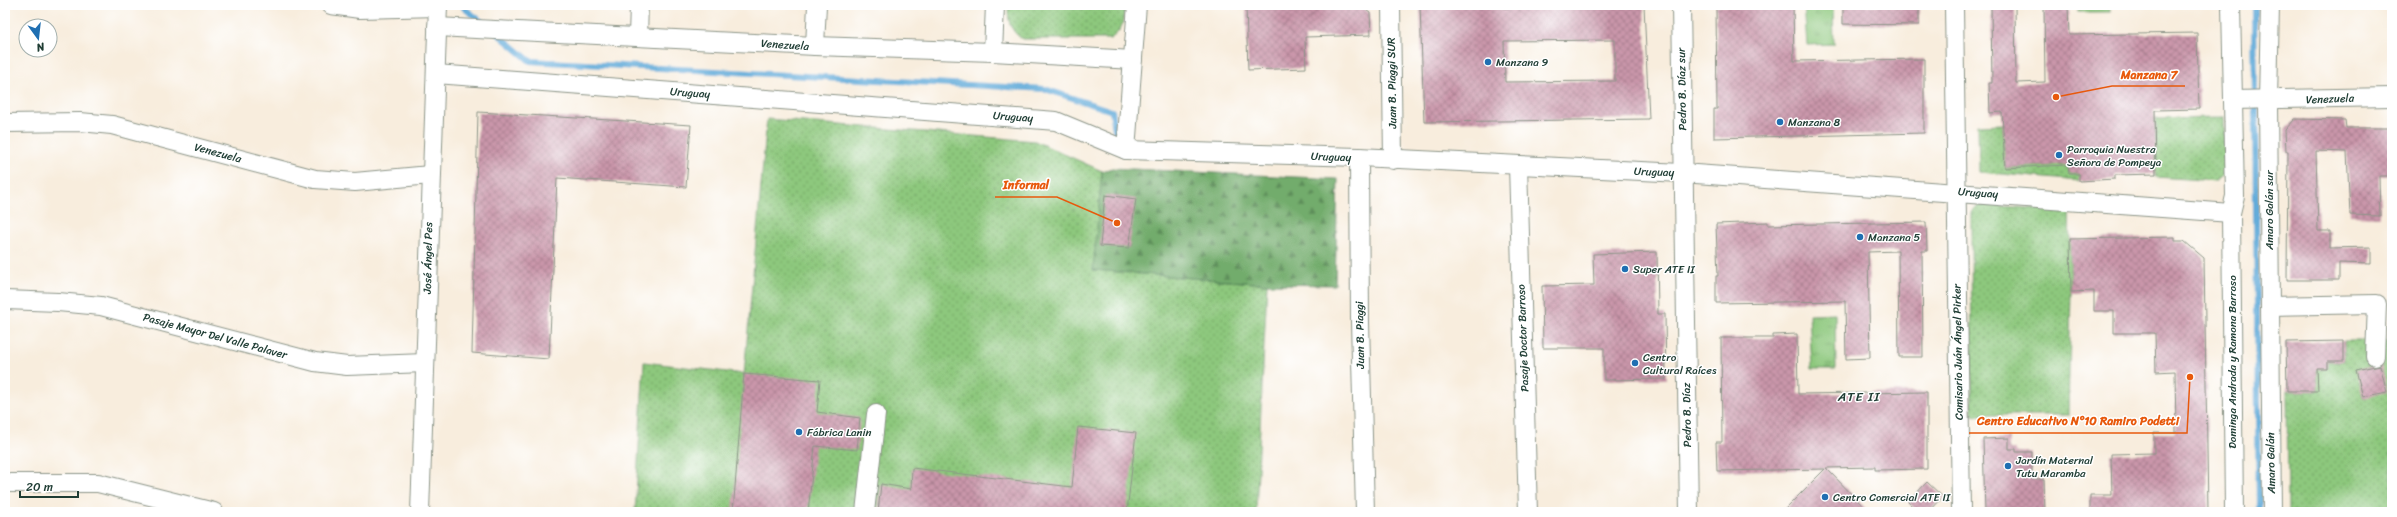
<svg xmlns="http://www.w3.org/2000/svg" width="2397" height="517" font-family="Sriracha,sans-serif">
  <defs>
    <pattern id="grass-dots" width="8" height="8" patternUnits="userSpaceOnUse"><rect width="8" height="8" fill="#8dc87d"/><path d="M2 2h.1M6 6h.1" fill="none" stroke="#73a467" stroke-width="1.8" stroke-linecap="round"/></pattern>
    <pattern id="forest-firs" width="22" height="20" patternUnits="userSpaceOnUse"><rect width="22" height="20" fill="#72ac6c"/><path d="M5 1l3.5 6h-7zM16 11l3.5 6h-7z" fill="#5d8d5a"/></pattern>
    <pattern id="park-tufts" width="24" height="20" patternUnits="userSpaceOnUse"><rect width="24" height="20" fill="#8dc87d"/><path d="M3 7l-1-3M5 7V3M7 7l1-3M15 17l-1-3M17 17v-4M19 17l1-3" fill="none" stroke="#73a467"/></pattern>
    <pattern id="building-cross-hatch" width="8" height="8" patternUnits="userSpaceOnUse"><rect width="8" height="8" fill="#ca96aa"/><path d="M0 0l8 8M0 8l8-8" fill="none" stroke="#a37c8b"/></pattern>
  </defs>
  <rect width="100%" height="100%" fill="#fff"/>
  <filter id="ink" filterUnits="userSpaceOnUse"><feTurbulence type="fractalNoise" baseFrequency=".025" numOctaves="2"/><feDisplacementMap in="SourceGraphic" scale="8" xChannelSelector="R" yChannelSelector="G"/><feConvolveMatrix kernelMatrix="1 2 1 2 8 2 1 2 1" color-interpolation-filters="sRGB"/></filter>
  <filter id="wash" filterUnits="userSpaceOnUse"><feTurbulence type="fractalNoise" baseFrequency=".012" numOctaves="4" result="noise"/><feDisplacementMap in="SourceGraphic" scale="16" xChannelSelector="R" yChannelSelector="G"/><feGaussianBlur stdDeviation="0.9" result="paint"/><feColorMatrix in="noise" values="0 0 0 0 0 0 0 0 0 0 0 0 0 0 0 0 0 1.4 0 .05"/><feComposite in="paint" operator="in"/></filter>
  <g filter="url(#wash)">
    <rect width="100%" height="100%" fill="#f8eddd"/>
    <!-- grass -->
    <g fill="url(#grass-dots)" stroke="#568258">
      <path d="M1008,5h117c-2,16 -1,25 -15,34h-88c-13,-10 -14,-18 -14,-34z"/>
      <polygon points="2224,117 2225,174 2216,181 2156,177 2156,118"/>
      <polygon points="767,119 1035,141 1102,171 1094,270 1267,284 1256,512 635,512 644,362 744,374"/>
      <polygon points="2003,124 2005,168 2068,165 2069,174 2079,174 2079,181 1979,172 1978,125"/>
      <polygon points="1978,205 2069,210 2071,292 2068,415 1972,415 1971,213"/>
      <polygon points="2344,341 2392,341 2392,512 2288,512 2287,391 2318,391 2317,368 2327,368 2327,361 2344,361"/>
    </g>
    <!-- forest -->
    <polygon fill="url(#forest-firs)" stroke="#487450" points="1112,168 1338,179 1335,285 1267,284 1093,270 1102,171"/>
    <!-- park -->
    <g fill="url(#park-tufts)" stroke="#568258">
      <polygon points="1804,5 1833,5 1834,44 1807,45"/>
      <rect x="2078" y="5" width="32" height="7"/>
      <polygon points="1835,313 1836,369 1812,369 1809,314"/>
    </g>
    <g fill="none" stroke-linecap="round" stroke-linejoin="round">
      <!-- stream -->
      <g stroke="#62abd9" stroke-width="6">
        <polyline points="464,5 464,8 486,25"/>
        <polyline points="2254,5 2259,512"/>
        <polyline points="498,34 530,61 1045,89 1112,111 1116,135"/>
      </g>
    </g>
    <g id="blocks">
      <!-- building -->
      <g fill="url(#building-cross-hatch)" fill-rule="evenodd">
        <polygon points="1359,5 1370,13 1371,35 1305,37 1306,68 1248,70 1246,6"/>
        <path d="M1420,5h83v3l141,-3 5,114 -225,3zM1615,40v41l-110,1 -1,-41z"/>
        <polygon points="1793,5 1794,61 1924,59 1924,133 1714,138 1714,109 1717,109 1716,6"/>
        <polygon points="1843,5 1919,5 1919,25 1843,24"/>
        <polygon points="1991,5 2015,5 2016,83 2045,82 2044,5 2068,5 2069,35 2197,33 2199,109 2155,110 2156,174 2115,175 2115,179 2079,181 2079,174 2069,174 2068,165 2005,168 2002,112 1990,113 1989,83 1992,83"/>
        <polygon points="478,112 691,125 686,187 557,178 549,359 472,353"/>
        <polygon points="2295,119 2345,120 2346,128 2392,128 2392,176 2379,176 2380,216 2350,215 2347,152 2316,151 2318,231 2330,231 2330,248 2371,247 2371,264 2339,263 2339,280 2287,280 2288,151 2286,151 2285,130"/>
        <polygon points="1105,195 1136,199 1129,248 1100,246"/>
        <polygon points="1768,222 1768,225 1926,222 1927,251 1922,251 1923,357 1899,357 1898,251 1868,252 1870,358 1846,359 1845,301 1716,303 1716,276 1718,276 1716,224"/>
        <polygon points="2175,237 2175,241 2184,241 2204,258 2208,512 2090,512 2090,495 2112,495 2111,454 2154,453 2154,433 2176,433 2175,371 2156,372 2155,333 2114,333 2114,311 2094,311 2094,291 2071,292 2070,239"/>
        <polygon points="1657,252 1658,314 1665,314 1666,379 1604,380 1604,348 1543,348 1542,286 1594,285 1593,254"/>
        <polygon points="1797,334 1798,394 1927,392 1927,469 1875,470 1875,467 1826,468 1869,512 1782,512 1825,469 1717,471 1716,442 1722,442 1721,338 1773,338 1773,335"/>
        <polygon points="2344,341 2344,361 2327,361 2327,368 2317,368 2318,391 2287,391 2286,342"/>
        <polygon points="2380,365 2387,392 2363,397 2356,370"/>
        <polygon points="744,374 820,380 817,412 860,418 857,450 815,446 808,512 733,512"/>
        <polygon points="1078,427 1136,433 1127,512 878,512 881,484 911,489 912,468 1072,487"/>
        <polygon points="2009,438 2009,449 2016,449 2016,452 2032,452 2032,479 2044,479 2045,512 1985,512 1983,439"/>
        <polygon points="1927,482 1943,497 1929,512 1918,512 1908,502"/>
      </g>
    </g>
  </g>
  <g filter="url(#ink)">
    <use href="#blocks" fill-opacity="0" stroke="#8c9588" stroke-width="1"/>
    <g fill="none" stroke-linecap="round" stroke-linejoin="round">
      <!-- minor casing -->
      <g stroke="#8c9588" stroke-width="20">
        <g id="minor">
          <polyline points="331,5 360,9 438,7"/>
          <polyline points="1391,5 1393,160"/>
          <polyline points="1681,5 1689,512"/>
          <polyline points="1954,5 1961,512"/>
          <polyline points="2231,5 2235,196 2231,213 2234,512"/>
          <polyline points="2270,5 2268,101 2272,512"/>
          <polyline points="437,27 815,46 993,52 1133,60"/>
          <polyline points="638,36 639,5"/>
          <polyline points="815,46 817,5"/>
          <polyline points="993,52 995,5"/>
          <polyline points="436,74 1056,121 1126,150 1359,157 1682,173 2231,213"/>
          <polyline points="2233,100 2392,97"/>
          <polyline points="5,123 80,122 112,125 315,179 355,182 430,175"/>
          <polyline points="1126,150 1137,5"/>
          <polyline points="1359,157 1360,322 1365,512"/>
          <polyline points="1518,165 1528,512"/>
          <polyline points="5,300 58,302 101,306 315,362 347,366 425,363"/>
          <polyline points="2270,306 2377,304 2375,356"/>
          <polyline points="5,483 98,483 214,512"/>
          <polyline points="420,512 438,5"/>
          <polyline points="865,512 876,414"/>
        </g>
      </g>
      <!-- minor -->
      <use href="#minor" stroke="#fff" stroke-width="18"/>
    </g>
  </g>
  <!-- markers -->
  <g fill="#1f6fb2" stroke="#fff" stroke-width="1.5">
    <circle cx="1488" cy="62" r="4"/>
    <circle cx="1780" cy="122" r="4"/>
    <circle cx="2059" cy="155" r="4"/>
    <circle cx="1860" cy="237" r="4"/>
    <circle cx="1625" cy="269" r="4"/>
    <circle cx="1635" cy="363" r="4"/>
    <circle cx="799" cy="432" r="4"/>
    <circle cx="2008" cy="466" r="4"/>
    <circle cx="1825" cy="497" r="4"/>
  </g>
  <g text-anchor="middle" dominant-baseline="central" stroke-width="3" stroke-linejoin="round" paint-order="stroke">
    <!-- street labels -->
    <g font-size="11" fill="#1f3d34" stroke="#fff">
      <text transform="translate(785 45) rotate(4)">Venezuela</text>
      <text transform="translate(1392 83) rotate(-91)">Juan B. Piaggi SUR</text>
      <text transform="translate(1682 89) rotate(-91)">Pedro B. Díaz sur</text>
      <text transform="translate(690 93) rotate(4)">Uruguay</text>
      <text transform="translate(2330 99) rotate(-2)">Venezuela</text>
      <text transform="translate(1013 117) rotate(4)">Uruguay</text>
      <text transform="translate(218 153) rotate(15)">Venezuela</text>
      <text transform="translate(1331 157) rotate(2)">Uruguay</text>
      <text transform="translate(1654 172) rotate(2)">Uruguay</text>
      <text transform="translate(1978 193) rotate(4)">Uruguay</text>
      <text transform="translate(2269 210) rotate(-90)">Amaro Galán sur</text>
      <text transform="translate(428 258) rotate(-89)">José Ángel Pes</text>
      <text transform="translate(1360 335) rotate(-91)">Juan B. Piaggi</text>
      <text transform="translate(215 336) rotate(15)">Pasaje Mayor Del Valle Palaver</text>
      <text transform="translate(1523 338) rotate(-92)">Pasaje Doctor Barroso</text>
      <text transform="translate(1958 352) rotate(-91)">Comisario Juán Ángel Pirker</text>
      <text transform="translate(2232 362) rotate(-90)">Dominga Andrada y Ramona Barroso</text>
      <text transform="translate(1687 415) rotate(-91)">Pedro B. Díaz</text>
      <text transform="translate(2271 463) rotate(-91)">Amaro Galán</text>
    </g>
    <!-- poi labels -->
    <g font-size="11" fill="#1f3d34" stroke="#fff" text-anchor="start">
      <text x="1496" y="62">Manzana 9</text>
      <text x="1788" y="122">Manzana 8</text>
      <text x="2067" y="149">Parroquia Nuestra<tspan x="2067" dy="13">Señora de Pompeya</tspan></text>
      <text x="1868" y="237">Manzana 5</text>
      <text x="1633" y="269">Super ATE II</text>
      <text x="1643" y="357">Centro<tspan x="1643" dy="13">Cultural Raíces</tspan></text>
      <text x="807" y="432">Fábrica Lanin</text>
      <text x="2016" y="460">Jardín Maternal<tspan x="2016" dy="13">Tutu Maramba</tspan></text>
      <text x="1833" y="497">Centro Comercial ATE II</text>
    </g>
    <!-- quarter labels -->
    <g font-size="13" letter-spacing="1" fill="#1f3d34" stroke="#fff">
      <text x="1859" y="396">ATE II</text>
    </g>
  </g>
  <!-- callouts -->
  <path fill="none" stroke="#e8590c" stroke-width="1.5" d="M2056 97L2112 86H2185M1117 223L1057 197H995M2190 377L2187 433H1969"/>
  <g fill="#e8590c" stroke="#fff" stroke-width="1.5">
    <circle cx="2056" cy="97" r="4"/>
    <circle cx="1117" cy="223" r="4"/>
    <circle cx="2190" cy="377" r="4"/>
  </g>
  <g font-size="12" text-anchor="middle" font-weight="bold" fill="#e8590c" stroke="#fff" stroke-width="3" stroke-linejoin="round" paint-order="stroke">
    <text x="2149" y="79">Manzana 7</text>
    <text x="1026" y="189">Informal</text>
    <text x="2078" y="425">Centro Educativo N°10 Ramiro Podetti</text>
  </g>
  <!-- margin -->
  <rect width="2397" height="517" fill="none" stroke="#fff" stroke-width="20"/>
  <!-- north arrow -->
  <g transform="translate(38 38) rotate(165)"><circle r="19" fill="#ffffff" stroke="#a5b1ae"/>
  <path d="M0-3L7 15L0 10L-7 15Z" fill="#1f6fb2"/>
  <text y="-6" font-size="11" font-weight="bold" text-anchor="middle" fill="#1f3d34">N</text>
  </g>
  <!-- scale -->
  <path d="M20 491v6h58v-6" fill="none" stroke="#1f3d34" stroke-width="2"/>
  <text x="26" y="491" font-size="12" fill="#1f3d34" stroke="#ffffff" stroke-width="3" paint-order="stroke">20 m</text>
</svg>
